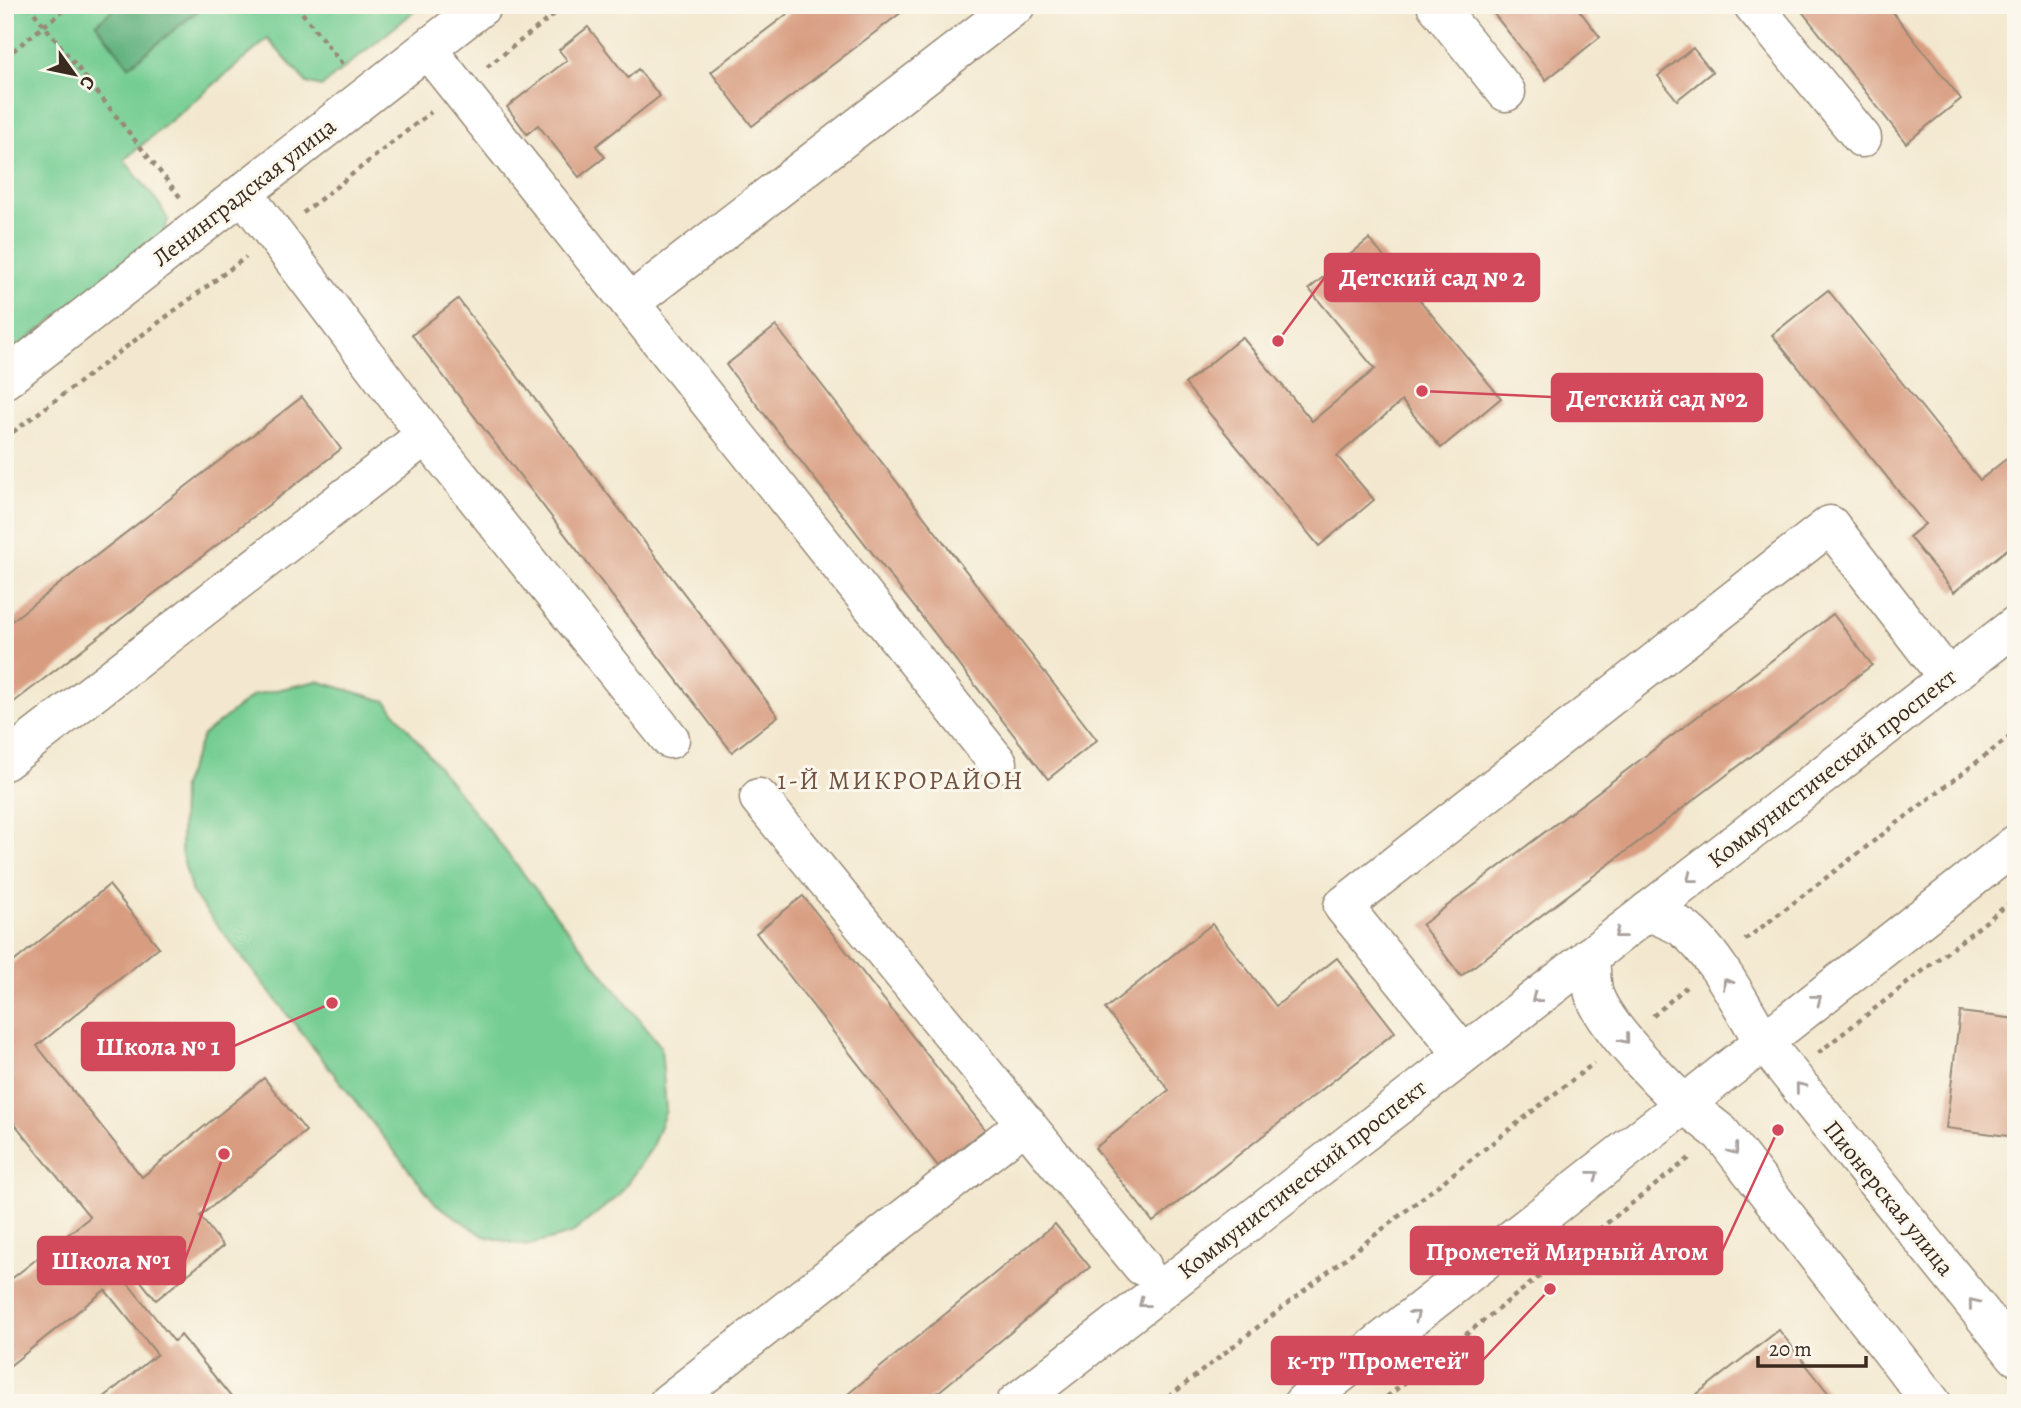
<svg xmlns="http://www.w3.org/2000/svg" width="2021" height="1408" font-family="Alegreya,serif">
  <rect width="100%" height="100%" fill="#fbf7ec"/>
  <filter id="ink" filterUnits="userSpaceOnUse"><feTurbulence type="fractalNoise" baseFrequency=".0143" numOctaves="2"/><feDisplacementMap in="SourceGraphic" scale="14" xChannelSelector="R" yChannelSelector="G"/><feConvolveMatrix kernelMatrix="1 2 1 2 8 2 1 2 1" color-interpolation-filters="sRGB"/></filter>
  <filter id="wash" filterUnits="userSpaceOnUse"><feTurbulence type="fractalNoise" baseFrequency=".00686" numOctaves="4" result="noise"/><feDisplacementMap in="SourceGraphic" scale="28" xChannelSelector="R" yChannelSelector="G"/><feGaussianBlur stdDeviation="1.57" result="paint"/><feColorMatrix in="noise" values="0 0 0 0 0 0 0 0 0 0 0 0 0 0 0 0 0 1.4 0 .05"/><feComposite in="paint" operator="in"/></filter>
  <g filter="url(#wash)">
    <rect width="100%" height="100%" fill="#f3e8cf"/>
    <!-- green -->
    <g fill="#74cd93" stroke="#587c58" stroke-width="2">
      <polygon points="5,5 119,5 96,24 129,66 205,5 422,5 321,87 307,83 268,39 124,160 160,205 168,220 163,234 5,357"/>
      <polygon points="317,681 386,701 661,1047 666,1110 651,1149 619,1195 571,1234 526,1246 484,1236 436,1204 192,893 181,851 182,787 203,735 254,695"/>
    </g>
    <!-- forest -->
    <polygon fill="#5fb07d" stroke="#4d6d4e" stroke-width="2" points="119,5 205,5 129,66 96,24"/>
    <g id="blocks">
      <!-- building -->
      <g fill="#d89d81">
        <polygon points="799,5 911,5 752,126 711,72"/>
        <polygon points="1487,5 1575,5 1600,37 1546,80"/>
        <polygon points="1797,5 1887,5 1961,99 1906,143"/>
        <polygon points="588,27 628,78 638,69 660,96 596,146 605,157 579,177 538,125 527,134 507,107 567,60 559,50"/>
        <polygon points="1693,48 1712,72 1677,100 1658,76"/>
        <polygon points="1369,239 1501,398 1441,448 1402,401 1337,456 1374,500 1319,546 1185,384 1242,337 1312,421 1375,369 1309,289"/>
        <polygon points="1828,290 1980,480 2016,451 2016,542 1954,592 1909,537 1925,524 1772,335"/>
        <polygon points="458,299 778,716 732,752 412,335"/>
        <polygon points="776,326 1097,740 1048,779 726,365"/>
        <polygon points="302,397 341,449 5,709 5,626"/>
        <polygon points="1833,614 1872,665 1461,976 1422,925"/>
        <polygon points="109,885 159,947 37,1046 142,1177 264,1078 306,1131 200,1216 223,1246 156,1300 131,1269 122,1276 174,1341 181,1335 236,1403 97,1403 157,1354 105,1290 7,1368 5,1365 5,1284 90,1217 5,1112 5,969"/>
        <polygon points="803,896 985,1129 938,1166 756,933"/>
        <polygon points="1212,924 1276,1006 1337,958 1395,1032 1153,1222 1095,1148 1169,1090 1105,1009"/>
        <polygon points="1960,1012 2016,1019 2016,1137 1946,1128"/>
        <polygon points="1055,1224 1090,1267 925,1403 837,1403"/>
        <polygon points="1779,1330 1836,1403 1686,1403 1692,1398"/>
      </g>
    </g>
  </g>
  <g filter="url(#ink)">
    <use href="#blocks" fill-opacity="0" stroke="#978976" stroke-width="2"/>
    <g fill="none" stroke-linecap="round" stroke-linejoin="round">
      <!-- minor casing -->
      <g stroke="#978976" stroke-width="41">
        <g id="minor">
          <polyline points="1436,5 1506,92"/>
          <polyline points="1753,5 1862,138"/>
          <polyline points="427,49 630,303"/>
          <polyline points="5,379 483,5"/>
          <polyline points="426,435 670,739"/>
          <polyline points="5,761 426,435 243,193"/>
          <polyline points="998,763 630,303 1016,5"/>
          <polyline points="759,798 1142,1266"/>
          <polyline points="1763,1041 2016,1356"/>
          <polyline points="1463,1054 1343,906 1830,525 1948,678"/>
          <polyline points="1684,1104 1721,1133 1932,1403"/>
          <polyline points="668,1403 1026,1123"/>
        </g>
      </g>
      <!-- major casing -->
      <g stroke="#978976" stroke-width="41">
        <g id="major">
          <path d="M1648,911c11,6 25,10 35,17 32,24 59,79 80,113"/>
          <path d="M1590,956c1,12 1,27 4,38 10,31 66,87 90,110"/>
          <polyline points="1016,1403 2016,625"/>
          <polyline points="1303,1403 2016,844"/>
        </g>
      </g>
      <!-- path -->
      <g stroke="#978976" stroke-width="4.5" stroke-dasharray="5 5" stroke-linecap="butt">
        <polyline points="28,5 180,197"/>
        <polyline points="296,5 345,68"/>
        <polyline points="5,57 70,5"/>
        <polyline points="487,67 566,5"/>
        <polyline points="303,213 431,112"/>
        <polyline points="5,438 246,257"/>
        <polyline points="1745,940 2016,732"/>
        <polyline points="1653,1016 1686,987"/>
        <polyline points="1818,1053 2016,898"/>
        <polyline points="1161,1403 1594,1063"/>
        <polyline points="1379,1403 1692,1156"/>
      </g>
      <!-- minor -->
      <use href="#minor" stroke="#fff" stroke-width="38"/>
      <!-- major -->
      <use href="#major" stroke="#fff" stroke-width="38"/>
    </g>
    <!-- one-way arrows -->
    <defs><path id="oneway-chevron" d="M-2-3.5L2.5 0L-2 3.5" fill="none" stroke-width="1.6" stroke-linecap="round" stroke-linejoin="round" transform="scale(1.75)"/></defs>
    <g stroke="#a79f9a">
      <use href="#oneway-chevron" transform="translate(1691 878) rotate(142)"/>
      <use href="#oneway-chevron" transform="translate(1619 934) rotate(142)"/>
      <use href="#oneway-chevron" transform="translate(1727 983) rotate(-123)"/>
      <use href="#oneway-chevron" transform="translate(1536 998) rotate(142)"/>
      <use href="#oneway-chevron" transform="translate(1817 999) rotate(-38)"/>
      <use href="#oneway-chevron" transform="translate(1625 1039) rotate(51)"/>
      <use href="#oneway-chevron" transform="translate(1800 1087) rotate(-129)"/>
      <use href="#oneway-chevron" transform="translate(1734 1150) rotate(52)"/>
      <use href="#oneway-chevron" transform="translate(1594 1175) rotate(-38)"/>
      <use href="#oneway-chevron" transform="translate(1143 1303) rotate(142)"/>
      <use href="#oneway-chevron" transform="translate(1973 1303) rotate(-129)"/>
      <use href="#oneway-chevron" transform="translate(1415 1315) rotate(-38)"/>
    </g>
  </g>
  <g text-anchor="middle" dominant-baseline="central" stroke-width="6" stroke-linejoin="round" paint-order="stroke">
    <!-- street labels -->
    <g font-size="24" fill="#3b2a1e" stroke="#fbf7ec">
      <text transform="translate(244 192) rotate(-38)">Ленинградская улица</text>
      <text transform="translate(1832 768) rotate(-38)">Коммунистический проспект</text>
      <text transform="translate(1302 1179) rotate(-38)">Коммунистический проспект</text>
      <text transform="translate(1889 1198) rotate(51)">Пионерская улица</text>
    </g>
    <!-- neighbourhood labels -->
    <g font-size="26" letter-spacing="2" fill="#725241" stroke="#fbf7ec">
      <text x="901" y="780">1-Й МИКРОРАЙОН</text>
    </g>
  </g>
  <!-- callouts -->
  <path fill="none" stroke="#d1495b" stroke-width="2.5" d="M1278 341L1325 277M1422 391L1552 397M332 1003L234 1046M1778 1130L1722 1251M224 1154L185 1260M1550 1289L1483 1360"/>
  <g fill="#d1495b" stroke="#fbf7ec" stroke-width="2.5">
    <circle cx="1278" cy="341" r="7"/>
    <circle cx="1422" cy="391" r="7"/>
    <circle cx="332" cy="1003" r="7"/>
    <circle cx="1778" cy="1130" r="7"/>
    <circle cx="224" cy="1154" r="7"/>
    <circle cx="1550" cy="1289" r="7"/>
  </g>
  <g fill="#d1495b" stroke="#d1495b" stroke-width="2.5">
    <rect x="1325" y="254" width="214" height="47" rx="7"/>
    <rect x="1552" y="374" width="210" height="47" rx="7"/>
    <rect x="82" y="1023" width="152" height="47" rx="7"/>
    <rect x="1411" y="1227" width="311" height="47" rx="7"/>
    <rect x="38" y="1237" width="147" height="47" rx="7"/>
    <rect x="1272" y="1337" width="211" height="47" rx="7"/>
  </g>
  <g font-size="26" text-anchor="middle" font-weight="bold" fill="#fff">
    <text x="1432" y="286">Детский сад № 2</text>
    <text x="1657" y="407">Детский сад №2</text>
    <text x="158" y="1055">Школа № 1</text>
    <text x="1567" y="1260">Прометей Мирный Атом</text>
    <text x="111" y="1269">Школа №1</text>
    <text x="1378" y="1369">к-тр "Прометей"</text>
  </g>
  <!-- margin -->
  <rect width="2021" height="1408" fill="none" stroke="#fbf7ec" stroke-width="28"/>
  <!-- north arrow -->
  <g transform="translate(74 74) rotate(123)" stroke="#fbf7ec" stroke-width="5" paint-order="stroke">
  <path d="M0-5L12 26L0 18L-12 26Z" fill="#3b2a1e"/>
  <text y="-10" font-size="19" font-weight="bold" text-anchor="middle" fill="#3b2a1e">С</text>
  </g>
  <!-- scale -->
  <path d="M1758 1356v10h108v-10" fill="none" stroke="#3b2a1e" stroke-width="3.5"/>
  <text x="1769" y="1356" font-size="21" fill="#3b2a1e" stroke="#fbf7ec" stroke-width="5" paint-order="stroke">20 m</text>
</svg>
